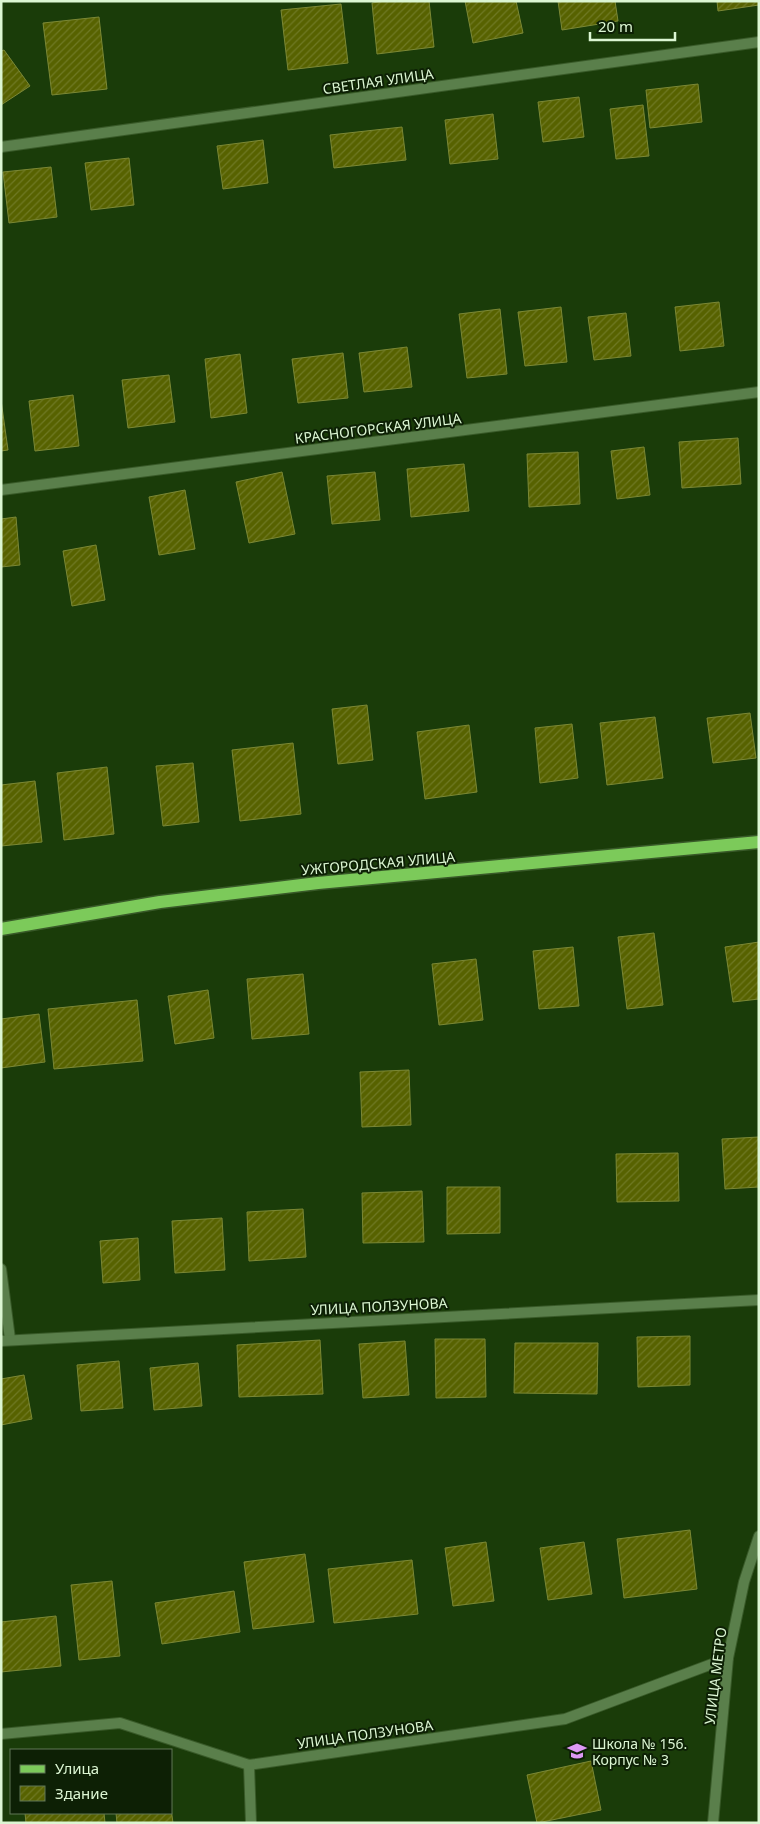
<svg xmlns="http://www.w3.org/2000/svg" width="760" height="1824" font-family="'Noto Sans',sans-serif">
  <defs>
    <pattern id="building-hatch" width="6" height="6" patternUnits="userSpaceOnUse" patternTransform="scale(1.25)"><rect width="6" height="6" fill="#576200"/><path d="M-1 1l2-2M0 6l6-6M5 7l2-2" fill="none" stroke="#6f7924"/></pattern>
  </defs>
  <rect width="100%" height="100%" fill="#1a3c09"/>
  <!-- building -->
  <g fill="url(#building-hatch)" stroke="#7b8835">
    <polygon points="384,1 429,1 434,47 377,54 372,3"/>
    <polygon points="465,1 516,1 523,33 473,43"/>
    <polygon points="558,1 615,1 618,21 562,30"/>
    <polygon points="717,1 759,1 759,5 718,11"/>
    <polygon points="341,4 348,63 288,70 281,10"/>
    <polygon points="99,17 107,89 52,95 43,23"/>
    <polygon points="4,50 30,86 1,105 1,51"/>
    <polygon points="698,84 702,122 650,128 646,90"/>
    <polygon points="579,97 584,137 543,142 538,102"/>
    <polygon points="643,105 649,156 616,159 610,109"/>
    <polygon points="493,114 498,159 450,164 445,120"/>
    <polygon points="402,127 406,160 334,168 330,135"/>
    <polygon points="263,140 268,183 223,189 217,146"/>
    <polygon points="129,158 134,205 91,210 85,163"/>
    <polygon points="51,167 57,217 9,223 3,172"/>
    <polygon points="719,302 724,346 680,351 675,307"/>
    <polygon points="561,307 567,362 525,366 518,312"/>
    <polygon points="500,309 507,374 467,378 459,314"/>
    <polygon points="626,313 631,356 594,360 588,317"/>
    <polygon points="407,347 412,387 364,392 359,353"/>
    <polygon points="343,353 348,398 298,403 292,359"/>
    <polygon points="240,354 247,413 211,418 205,359"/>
    <polygon points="169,375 175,422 128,428 122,380"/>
    <polygon points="73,395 79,446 35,451 29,401"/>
    <polygon points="1,400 8,450 1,451"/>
    <polygon points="738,438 741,484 682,488 679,442"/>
    <polygon points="644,447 650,495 617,499 611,451"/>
    <polygon points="578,452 580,504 529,507 527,454"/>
    <polygon points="464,464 469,511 411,517 407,469"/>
    <polygon points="282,472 295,534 249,543 236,482"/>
    <polygon points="375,472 380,520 332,524 327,476"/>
    <polygon points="185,490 195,549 159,555 149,497"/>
    <polygon points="16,517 20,565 1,567 1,519"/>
    <polygon points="96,545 105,600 72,606 63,551"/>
    <polygon points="367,705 373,760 338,764 332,709"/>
    <polygon points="750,713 756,758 713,763 707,718"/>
    <polygon points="655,717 663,778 607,785 600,723"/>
    <polygon points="572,724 578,778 540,783 535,728"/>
    <polygon points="469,725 477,792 425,799 417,732"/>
    <polygon points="293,743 301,814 240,821 232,750"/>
    <polygon points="193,763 199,822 163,826 156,766"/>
    <polygon points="107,767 114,834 64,840 57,773"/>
    <polygon points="35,781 42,842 1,846 1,785"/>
    <polygon points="654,933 663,1005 627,1009 618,937"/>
    <polygon points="759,942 759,999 733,1002 725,947"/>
    <polygon points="573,947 579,1006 539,1009 533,951"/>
    <polygon points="476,959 483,1020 439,1025 432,964"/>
    <polygon points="303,974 309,1034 252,1039 247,979"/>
    <polygon points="208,990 214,1038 175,1044 168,996"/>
    <polygon points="137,1000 143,1061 54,1069 48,1009"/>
    <polygon points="39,1014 45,1062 1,1068 1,1019"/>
    <polygon points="409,1070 411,1125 362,1127 360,1072"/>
    <polygon points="759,1137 759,1187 725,1189 722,1139"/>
    <polygon points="678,1153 679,1201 617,1202 616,1154"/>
    <polygon points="447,1187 500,1187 500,1233 447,1234"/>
    <polygon points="422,1191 424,1242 363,1243 362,1193"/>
    <polygon points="303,1209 306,1257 249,1261 247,1212"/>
    <polygon points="222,1218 225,1270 175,1273 172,1221"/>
    <polygon points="138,1238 140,1280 103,1283 100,1241"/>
    <polygon points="690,1336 690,1385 638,1387 637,1337"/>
    <polygon points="435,1339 485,1339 486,1397 436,1398"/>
    <polygon points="320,1340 323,1394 239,1397 237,1345"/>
    <polygon points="405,1341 409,1395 363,1398 359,1344"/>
    <polygon points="515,1343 598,1343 597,1394 514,1393"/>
    <polygon points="119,1361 123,1408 81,1411 77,1365"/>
    <polygon points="198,1363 202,1406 154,1410 150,1368"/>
    <polygon points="24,1375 32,1419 1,1425 1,1379"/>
    <polygon points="690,1530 697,1589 624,1598 617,1539"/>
    <polygon points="486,1542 494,1601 453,1606 445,1548"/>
    <polygon points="584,1542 592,1594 548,1600 540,1548"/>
    <polygon points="305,1554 314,1622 253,1629 244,1562"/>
    <polygon points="412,1560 418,1614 334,1623 328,1569"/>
    <polygon points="112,1581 120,1656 79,1660 71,1585"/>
    <polygon points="234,1591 240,1632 162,1644 155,1603"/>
    <polygon points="56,1616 61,1666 1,1672 1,1622"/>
    <polygon points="591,1761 601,1810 537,1823 527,1775"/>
    <polygon points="171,1808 173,1823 117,1823 116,1813 171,1813"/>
    <polygon points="25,1813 104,1813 105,1823 26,1823"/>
  </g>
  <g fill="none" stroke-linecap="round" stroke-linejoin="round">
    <!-- lane casing -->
    <g stroke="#395a29" stroke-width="12">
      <polyline id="lane" points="1,1269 10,1339"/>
    </g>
    <!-- street casing -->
    <g stroke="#395a29" stroke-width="12">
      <g id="street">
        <polyline points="1,147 759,42"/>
        <polyline points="1,490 759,392"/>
        <polyline points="1,1341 759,1300"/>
        <polyline points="1,1734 120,1723 249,1765 565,1719 728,1658"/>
        <polyline points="249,1765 251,1823"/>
        <polyline points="713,1823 728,1658 744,1582 759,1536"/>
      </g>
    </g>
    <!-- primary casing -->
    <g stroke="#395a29" stroke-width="15">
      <polyline id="primary" points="1,929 160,902 318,883 759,842"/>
    </g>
    <!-- lane -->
    <use href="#lane" stroke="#5a7f4b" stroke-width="10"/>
    <!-- street -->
    <use href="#street" stroke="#5a7f4b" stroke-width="10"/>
    <!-- primary -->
    <use href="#primary" stroke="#7cca5a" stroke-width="12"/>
  </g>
  <!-- icons -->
  <defs>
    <g id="school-bare" transform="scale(1.5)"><path d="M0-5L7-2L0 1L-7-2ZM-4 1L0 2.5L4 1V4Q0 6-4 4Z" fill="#dd99f4" stroke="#0d2005" stroke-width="2.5" paint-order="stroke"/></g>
  </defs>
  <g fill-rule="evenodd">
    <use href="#school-bare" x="577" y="1751"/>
  </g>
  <g text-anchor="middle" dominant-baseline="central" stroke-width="4" stroke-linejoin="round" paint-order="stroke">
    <!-- street labels -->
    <g font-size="14" fill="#dcf6d3" stroke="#0d2005">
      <text transform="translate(378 81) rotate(-8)">СВЕТЛАЯ УЛИЦА</text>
      <text transform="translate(378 428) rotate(-7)">КРАСНОГОРСКАЯ УЛИЦА</text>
      <text transform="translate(378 863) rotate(-5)">УЖГОРОДСКАЯ УЛИЦА</text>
      <text transform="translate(379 1306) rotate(-3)">УЛИЦА ПОЛЗУНОВА</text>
      <text transform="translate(715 1676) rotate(-83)">УЛИЦА МЕТРО</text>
      <text transform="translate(365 1734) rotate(-8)">УЛИЦА ПОЛЗУНОВА</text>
    </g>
    <!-- poi labels -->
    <g font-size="14" fill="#dcf6d3" stroke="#0d2005" text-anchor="start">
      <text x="592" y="1743">Школа № 156.<tspan x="592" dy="16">Корпус № 3</tspan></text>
    </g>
  </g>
  <!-- border -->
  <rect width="760" height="1824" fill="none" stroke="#dcf6d3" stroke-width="5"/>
  <!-- legend -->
  <rect x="10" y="1749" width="162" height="65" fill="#0d2005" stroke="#607657"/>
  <rect x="20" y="1765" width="25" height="8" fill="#7cca5a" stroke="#607657"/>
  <text x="55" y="1774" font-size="15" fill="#dcf6d3">Улица</text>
  <rect x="20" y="1786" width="25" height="15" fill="url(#building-hatch)" stroke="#607657"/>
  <text x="55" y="1799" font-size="15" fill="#dcf6d3">Здание</text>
  <!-- scale -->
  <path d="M590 32v8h85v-8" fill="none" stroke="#dcf6d3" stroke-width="2.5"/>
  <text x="598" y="32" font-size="15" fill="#dcf6d3" stroke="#0d2005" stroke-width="4" paint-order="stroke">20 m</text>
</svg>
